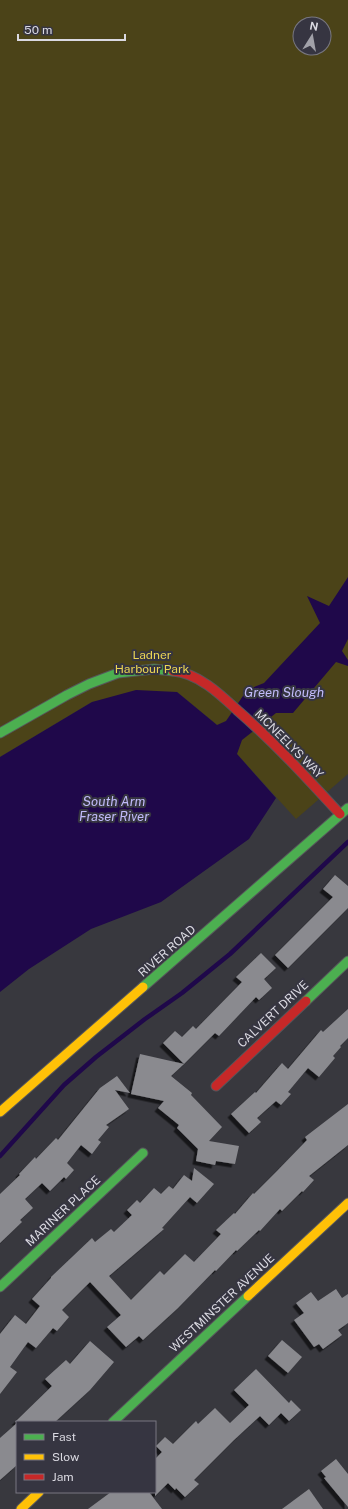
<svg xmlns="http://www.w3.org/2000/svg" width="348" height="1509" font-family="'Public Sans',sans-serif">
  <defs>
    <filter id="shadow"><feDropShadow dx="-3.5" dy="3.5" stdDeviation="0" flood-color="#0009"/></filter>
  </defs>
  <rect width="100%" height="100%" fill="#38383e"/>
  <!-- green -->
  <path fill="#4b4318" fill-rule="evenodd" d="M0,0h348v774l-52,45 -59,-65 -20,-29 -40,-33 -85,10 -92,55zM300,24h24v24h-24z"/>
  <!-- water -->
  <polygon fill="#1f084a" points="348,577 348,639 342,651 348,660 348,666 336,662 293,713 276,713 242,740 237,754 276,798 249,839 161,902 91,929 29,969 0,992 0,757 92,702 136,690 177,692 217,725 226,721 247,690 264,683 320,623 307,596 329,606"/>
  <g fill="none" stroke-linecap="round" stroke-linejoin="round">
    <!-- stream -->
    <polyline stroke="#1f084a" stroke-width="4.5" points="0,1156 64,1085 96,1057 145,1019 182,993 230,954 348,842"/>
  </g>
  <!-- building -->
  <g fill="#8a8a8f" filter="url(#shadow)">
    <polygon points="335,875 348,886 348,908 288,968 275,955 333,897 323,889"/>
    <polygon points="261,953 276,968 264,979 272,988 259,1000 256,997 219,1036 215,1033 184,1064 163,1043 175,1031 182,1037 193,1026 196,1029 242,982 236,977"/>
    <polygon points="348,1009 348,1038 340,1046 341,1047 333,1056 335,1058 319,1077 308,1068 288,1092 291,1094 281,1105 276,1101 257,1118 261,1122 249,1133 231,1114 255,1092 256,1093 282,1063 288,1069 321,1030 323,1032"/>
    <polygon points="140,1054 184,1064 171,1076 192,1093 191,1095 222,1127 209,1141 239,1146 235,1164 216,1161 215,1165 196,1161 198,1149 177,1128 179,1125 158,1108 164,1101 131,1094"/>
    <polygon points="117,1076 130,1093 115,1090 129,1109 106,1125 109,1127 98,1140 101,1142 92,1154 81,1145 67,1163 74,1170 66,1179 64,1177 50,1191 42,1183 25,1199 33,1208 20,1220 22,1222 0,1243 0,1194 20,1175 19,1174 35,1157 36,1159 56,1138 58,1140 100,1088"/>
    <polygon points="348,1104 348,1145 309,1176 314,1180 303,1192 302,1191 282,1211 280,1209 260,1231 259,1230 237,1251 236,1250 216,1271 215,1270 178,1308 143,1340 139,1336 126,1347 107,1327 121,1315 90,1282 62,1310 69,1317 57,1331 53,1328 36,1348 28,1342 10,1367 17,1372 0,1394 0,1334 15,1315 26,1324 40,1306 32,1299 51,1278 51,1277 92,1238 95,1242 111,1229 114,1232 132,1215 127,1210 137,1200 140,1203 154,1188 161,1194 169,1186 173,1189 184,1175 192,1181 194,1168 214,1184 197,1203 190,1197 162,1228 164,1229 109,1276 131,1300 160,1271 164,1275 185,1254 194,1262 221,1234 216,1230 234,1213 235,1214 253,1193 254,1194 277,1171 307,1140 305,1137"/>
    <polygon points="336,1289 342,1298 348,1294 348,1323 338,1330 342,1335 323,1349 319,1344 314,1347 294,1320 304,1313 296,1303 311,1292 318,1301"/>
    <polygon points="282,1340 302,1357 288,1373 268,1356"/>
    <polygon points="90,1341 114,1362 90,1390 55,1422 15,1422 52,1386 45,1379 66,1360 70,1364"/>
    <polygon points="256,1369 289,1403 291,1400 301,1410 289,1421 281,1413 269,1425 260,1416 234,1440 194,1480 199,1484 185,1497 176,1488 175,1490 168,1483 155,1496 155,1459 162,1452 156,1446 165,1437 173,1444 196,1421 198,1424 215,1408 230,1423 249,1405 234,1390"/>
    <polygon points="17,1423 17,1465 0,1480 0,1438"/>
    <polygon points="336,1459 348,1474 348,1507 324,1478 326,1477 321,1471"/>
    <polygon points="309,1489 323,1509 282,1509"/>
    <polygon points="111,1492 149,1492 162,1509 88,1509"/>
  </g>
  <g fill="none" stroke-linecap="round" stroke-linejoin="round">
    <!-- fast casing -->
    <g stroke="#56565b" stroke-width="11">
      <g id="fast">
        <polyline points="0,733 67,695 89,684 118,673 154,669 173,671"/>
        <polyline points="143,987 348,808"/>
        <polyline points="306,1001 348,961"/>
        <polyline points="0,1287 143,1153"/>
        <polyline points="113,1422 248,1296"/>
      </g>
    </g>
    <!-- slow casing -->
    <g stroke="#56565b" stroke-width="11">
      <g id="slow">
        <polyline points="0,1112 143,987"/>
        <polyline points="248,1296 348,1203"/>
        <polyline points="21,1509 39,1492"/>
      </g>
    </g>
    <!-- jam casing -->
    <g stroke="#56565b" stroke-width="11">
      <g id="jam">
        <path d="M173,671c25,2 47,23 64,39 37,32 70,68 103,104"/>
        <polyline points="216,1086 306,1001"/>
      </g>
    </g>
    <!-- fast -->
    <use href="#fast" stroke="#4caf50" stroke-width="9"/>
    <!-- slow -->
    <use href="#slow" stroke="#ffc107" stroke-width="9"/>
    <!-- jam -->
    <use href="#jam" stroke="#c62828" stroke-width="9"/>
  </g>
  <g text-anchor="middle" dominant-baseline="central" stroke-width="4" stroke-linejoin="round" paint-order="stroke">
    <!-- park labels -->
    <g font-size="12" fill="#ecd554" stroke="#363541">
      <text x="152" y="655">Ladner<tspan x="152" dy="14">Harbour Park</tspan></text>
    </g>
    <!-- street labels -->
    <g font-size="12" fill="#dad9e1" stroke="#363541">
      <text transform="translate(289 744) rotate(45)">MCNEELYS WAY</text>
      <text transform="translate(167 951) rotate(-41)">RIVER ROAD</text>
      <text transform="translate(273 1014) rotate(-43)">CALVERT DRIVE</text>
      <text transform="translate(63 1211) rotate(-43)">MARINER PLACE</text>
      <text transform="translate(222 1303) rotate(-43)">WESTMINSTER AVENUE</text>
    </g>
    <!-- water labels -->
    <g font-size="13" font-style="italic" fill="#c1bbfa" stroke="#363541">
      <text x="284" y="692">Green Slough</text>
      <text x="114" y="801">South Arm<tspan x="114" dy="15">Fraser River</tspan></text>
    </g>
  </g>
  <!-- legend -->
  <rect x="16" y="1421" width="140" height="72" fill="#363541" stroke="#787781"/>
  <rect x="24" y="1434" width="20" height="6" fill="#4caf50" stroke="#787781"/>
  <text x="52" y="1441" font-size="12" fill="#dad9e1">Fast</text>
  <rect x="24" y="1454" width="20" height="6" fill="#ffc107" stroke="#787781"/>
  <text x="52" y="1461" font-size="12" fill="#dad9e1">Slow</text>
  <rect x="24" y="1474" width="20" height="6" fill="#c62828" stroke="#787781"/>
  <text x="52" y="1481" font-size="12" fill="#dad9e1">Jam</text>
  <!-- north arrow -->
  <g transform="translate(312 36) rotate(11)"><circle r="19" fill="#363541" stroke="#787781"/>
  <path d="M0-3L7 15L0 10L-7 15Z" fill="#a1a1a8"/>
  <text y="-6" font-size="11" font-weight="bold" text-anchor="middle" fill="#dad9e1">N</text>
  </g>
  <!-- scale -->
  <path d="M18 34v6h107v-6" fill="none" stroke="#dad9e1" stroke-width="2"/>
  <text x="24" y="34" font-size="12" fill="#dad9e1" stroke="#363541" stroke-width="3" paint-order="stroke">50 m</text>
</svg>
